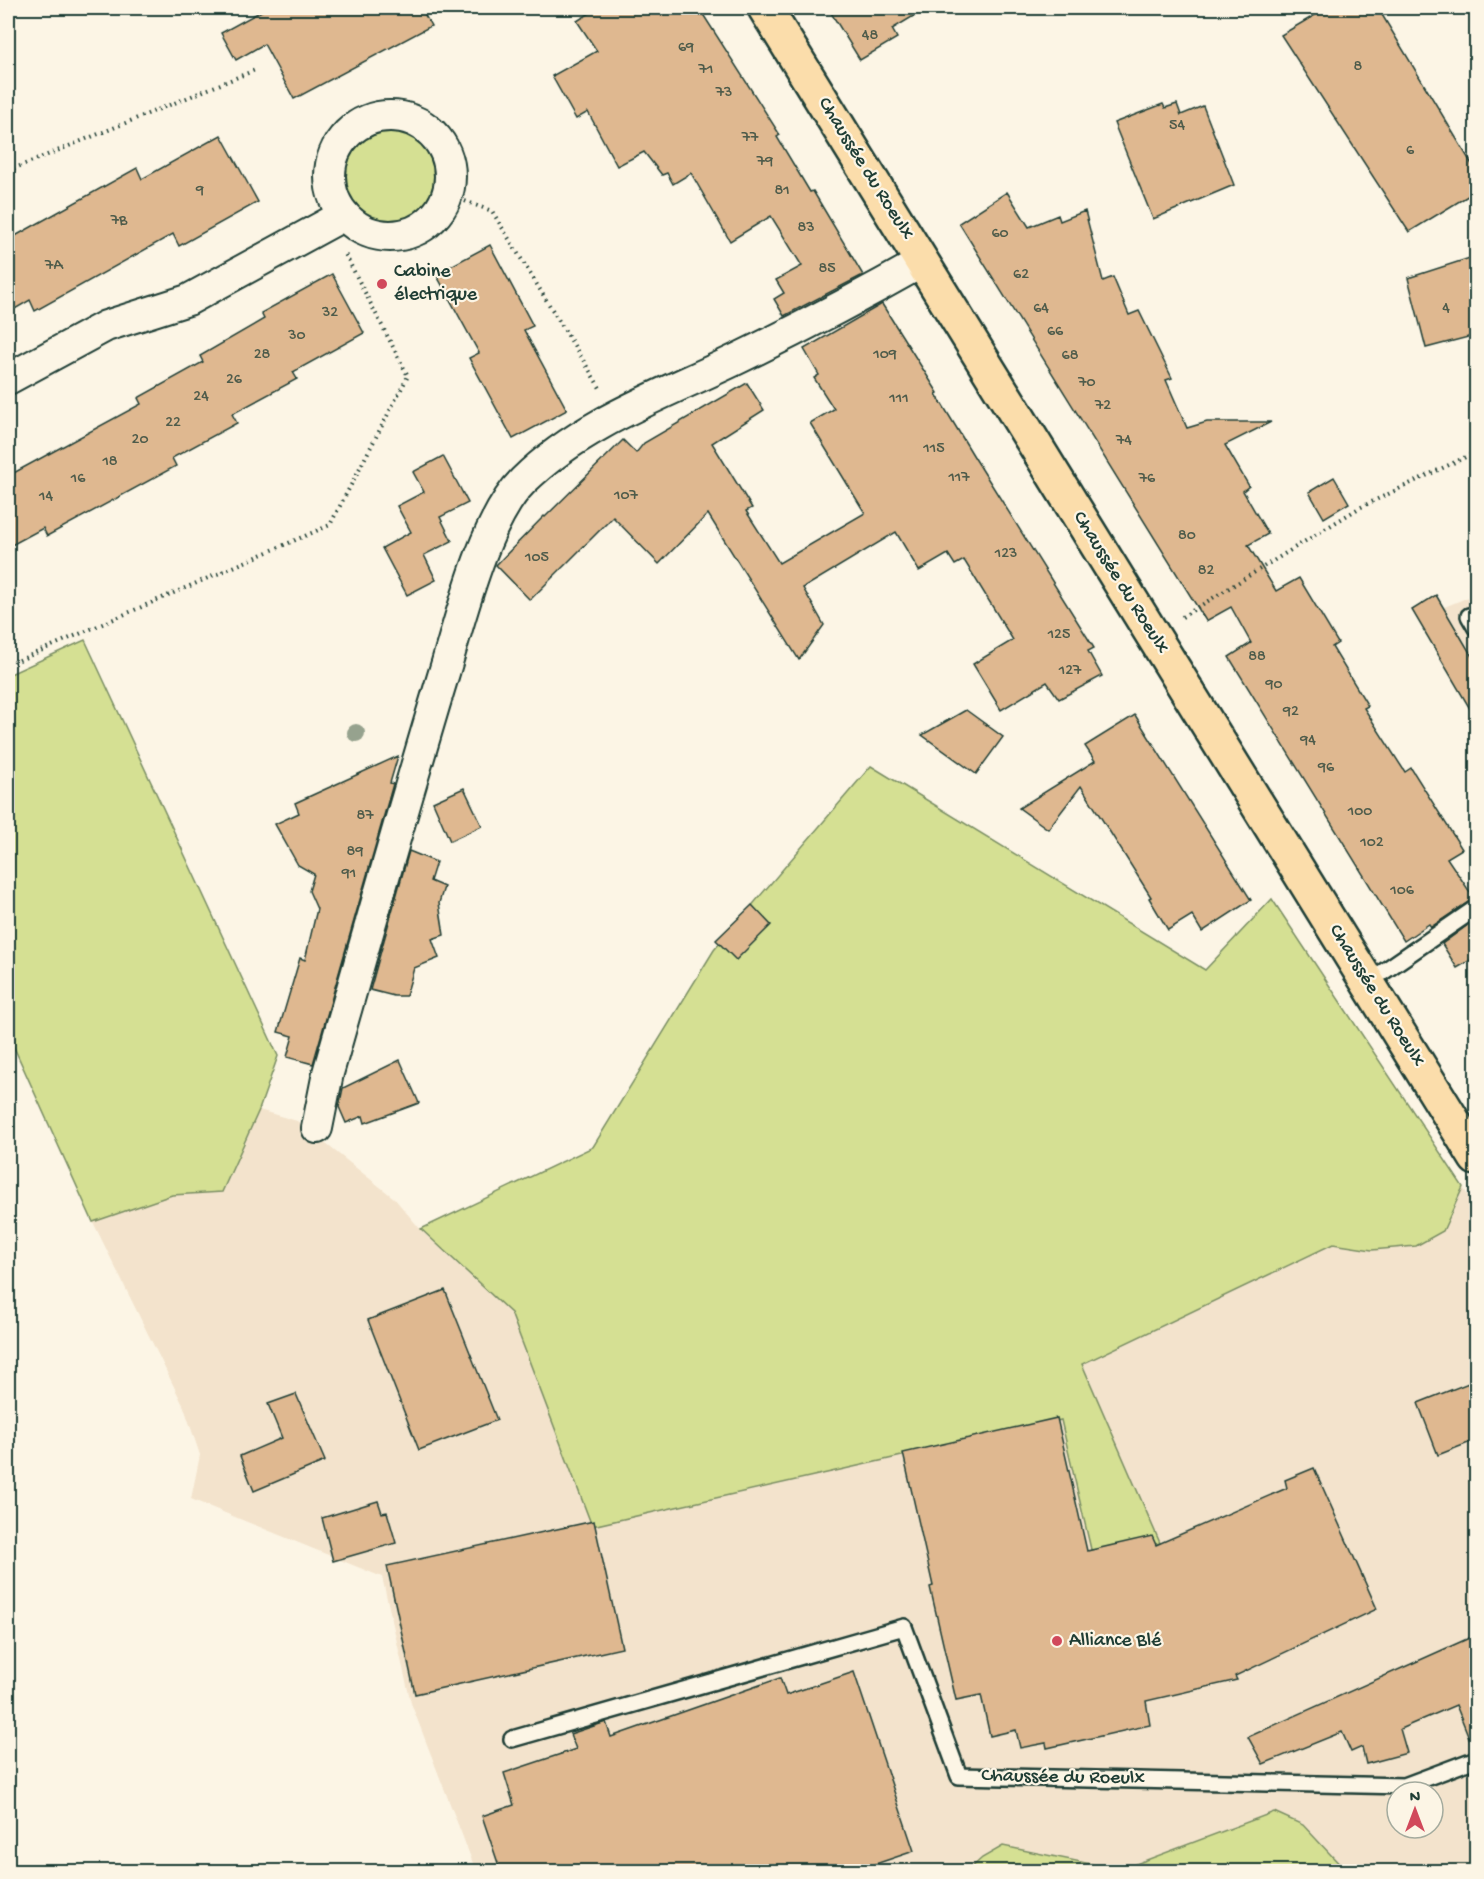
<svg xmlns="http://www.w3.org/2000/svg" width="1484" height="1879" font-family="'Gochi Hand',sans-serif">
  <rect width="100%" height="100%" fill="#fcf5e5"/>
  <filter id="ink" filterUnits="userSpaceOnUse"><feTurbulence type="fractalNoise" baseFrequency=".0167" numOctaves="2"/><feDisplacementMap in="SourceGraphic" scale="12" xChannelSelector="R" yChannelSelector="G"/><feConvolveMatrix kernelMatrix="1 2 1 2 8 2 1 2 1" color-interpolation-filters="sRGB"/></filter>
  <g filter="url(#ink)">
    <!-- built -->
    <g fill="#f3e3cc" fill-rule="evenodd">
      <polygon points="1476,594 1476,714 1420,617"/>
      <path d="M259,1110l38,11 97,77 27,32 90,83 81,213 469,-106 32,138 67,-15 -78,-179 251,-120 39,6 71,-19 20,-44 13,23v661h-130l-43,-46 -29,-13 -154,58 -117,-24 -21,12 -14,14 -492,-1 -65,-168 -29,-126 -191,-78 9,-44 -16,-48 -91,-185 79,-27 50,-3zM1397,1792h36v36h-36z"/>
    </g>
    <!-- green -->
    <g fill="#d5e093" stroke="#7a8e64" stroke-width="1.5">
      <circle cx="391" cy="176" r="50"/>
      <polygon points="85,640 278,1056 259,1110 222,1192 172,1195 93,1222 8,1034 8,675"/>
      <polygon points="871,766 1205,970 1272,899 1463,1187 1443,1231 1416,1246 1372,1250 1333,1244 1082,1364 1160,1543 1093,1558 1061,1420 592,1526 511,1313 421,1229 593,1147 714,950"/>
      <polygon points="1274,1812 1303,1825 1346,1871 968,1871 982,1858 1003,1846 1120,1870"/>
    </g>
    <!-- building -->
    <g fill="#dfb890" stroke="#1f3d34" stroke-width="1.5">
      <polygon points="267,8 421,8 431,26 294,99 264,44 236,60 221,33"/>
      <polygon points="598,8 699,8 780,135 777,137 810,192 813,191 863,275 784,316 774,299 784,293 776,280 802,266 771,216 730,241 691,173 673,184 667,173 662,175 644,152 617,166 588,112 576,119 552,76 597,51 577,21"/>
      <polygon points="828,8 927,8 892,29 897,38 860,60"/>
      <polygon points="1327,8 1378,8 1476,171 1476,191 1409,232 1281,35"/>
      <polygon points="1163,104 1165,108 1177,104 1181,115 1203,106 1234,185 1153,219 1114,123"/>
      <polygon points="221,135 258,202 179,246 173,234 35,311 30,300 8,313 8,240 137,168 142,179"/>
      <polygon points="1007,192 1029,227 1058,215 1060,221 1085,211 1103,281 1113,277 1129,315 1139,311 1172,378 1166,380 1187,428 1207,422 1271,422 1225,445 1249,486 1243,491 1268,534 1248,545 1276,591 1299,578 1338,643 1332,647 1368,706 1364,708 1405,772 1411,768 1462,849 1447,858 1474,898 1431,927 1429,924 1404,941 1229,657 1251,643 1231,607 1206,621 959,223"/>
      <polygon points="490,245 533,326 524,330 567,410 513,439 469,358 479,353 436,274"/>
      <polygon points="1476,256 1476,335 1426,348 1408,278"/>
      <polygon points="332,274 364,333 293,372 297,379 232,414 237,423 172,458 176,466 47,536 43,528 8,547 8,476 141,404 138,398 203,362 200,356 264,319 261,313"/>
      <polygon points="882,304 938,393 936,394 973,455 1094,648 1088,651 1102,676 1059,699 1047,682 1001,710 973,664 1013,640 964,560 955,565 948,554 919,571 896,532 803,588 824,625 799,660 708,514 659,564 613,517 530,600 496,565 544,516 545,517 623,440 636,453 644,443 747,383 764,410 712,443 752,508 746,511 779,563 865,513 810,423 834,409 814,378 819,375 804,349"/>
      <polygon points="443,456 468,503 440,517 452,541 424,555 436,580 407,595 382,548 411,532 397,506 424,492 413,472"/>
      <polygon points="1334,477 1349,503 1324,518 1309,492"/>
      <polygon points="1436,595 1476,663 1476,719 1412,610"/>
      <polygon points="966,710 1003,737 976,774 922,735"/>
      <polygon points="1135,715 1251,900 1202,932 1192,915 1168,930 1149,898 1151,897 1081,786 1048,829 1019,808 1095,761 1085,746"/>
      <polygon points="398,756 390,783 393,784 313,1064 287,1057 293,1036 278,1032 300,958 305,960 317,909 309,891 314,874 298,865 275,824 299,813 295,803"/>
      <polygon points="464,788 482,826 450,841 433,802"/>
      <polygon points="409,851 436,862 430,881 444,887 439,903 444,935 432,939 439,958 414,968 406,996 394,996 370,990"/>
      <polygon points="752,905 771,925 736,960 716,940"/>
      <polygon points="1476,919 1476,957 1457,968 1442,944"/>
      <polygon points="400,1060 419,1103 365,1123 363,1116 346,1123 339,1107 343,1088"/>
      <polygon points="445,1290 497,1420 419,1450 368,1320"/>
      <polygon points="1476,1380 1476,1440 1438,1455 1418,1403"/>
      <polygon points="296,1394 325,1461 254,1491 240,1456 282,1438 268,1404"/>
      <polygon points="1057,1418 1087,1551 1152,1536 1156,1545 1287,1488 1285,1480 1314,1468 1377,1609 1235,1676 1237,1680 1146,1701 1150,1725 1047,1748 1046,1743 1020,1748 1016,1730 990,1736 981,1695 956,1700 930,1587 933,1586 903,1453"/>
      <polygon points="378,1501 382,1513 387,1512 396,1543 333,1561 322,1518"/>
      <polygon points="594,1521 622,1648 415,1694 387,1566"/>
      <polygon points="1476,1635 1476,1749 1474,1750 1456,1705 1400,1729 1407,1753 1366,1764 1362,1747 1351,1752 1342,1732 1263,1764 1248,1737"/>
      <polygon points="854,1672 914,1851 852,1872 501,1872 482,1816 514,1805 504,1773 576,1749 570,1734 606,1722 611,1737 780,1678 786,1695"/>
    </g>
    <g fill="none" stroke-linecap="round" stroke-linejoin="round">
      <!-- lane casing -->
      <g stroke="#1f3d34" stroke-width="20">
        <g id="lane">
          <polyline points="1469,616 1476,628"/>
          <polyline points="1367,983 1476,908"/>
          <polyline points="512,1739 904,1627 959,1776 1404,1786 1476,1759"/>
        </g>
      </g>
      <!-- street casing -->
      <g stroke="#1f3d34" stroke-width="34">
        <g id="street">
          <circle cx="390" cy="176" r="60"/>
          <polyline points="8,379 106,326 188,300 344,215"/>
          <path d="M317,1128l11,-55c38,-133 75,-265 115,-397 17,-55 40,-155 80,-195 60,-59 142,-87 216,-123 62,-30 123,-62 183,-96"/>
        </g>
      </g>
      <!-- primary casing -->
      <g stroke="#1f3d34" stroke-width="38">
        <polyline id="primary" points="765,8 1476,1158"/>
      </g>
      <!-- path -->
      <g stroke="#1f3d34" stroke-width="4" stroke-dasharray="1.5 4.5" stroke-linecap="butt">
        <polyline points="8,171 255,70"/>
        <polyline points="448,195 492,211 600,388"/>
        <polyline points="1182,617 1359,508 1476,452"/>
        <polyline points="8,665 330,525 408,376 344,252"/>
      </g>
      <!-- lane -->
      <use href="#lane" stroke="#fcf5e5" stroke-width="15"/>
      <!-- street -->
      <use href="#street" stroke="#fcf5e5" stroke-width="30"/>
      <!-- primary -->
      <use href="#primary" stroke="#fbddab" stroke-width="33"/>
    </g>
    <!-- trees -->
    <circle fill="#96a28e" cx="356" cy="733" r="9"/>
  </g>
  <!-- markers -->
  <g fill="#d1495b" stroke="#fcf5e5" stroke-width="2">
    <circle cx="382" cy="284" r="6"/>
    <circle cx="1057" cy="1641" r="6"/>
  </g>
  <g text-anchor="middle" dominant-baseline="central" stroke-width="4.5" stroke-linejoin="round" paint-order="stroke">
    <!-- number labels -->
    <g font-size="16" fill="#4f5c4b">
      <text x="870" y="36">48</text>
      <text x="686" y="48">69</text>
      <text x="1358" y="67">8</text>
      <text x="706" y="70">71</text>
      <text x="724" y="93">73</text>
      <text x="1177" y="126">54</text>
      <text x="750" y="138">77</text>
      <text x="1410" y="151">6</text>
      <text x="765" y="162">79</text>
      <text x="200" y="191">9</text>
      <text x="782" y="191">81</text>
      <text x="119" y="221">7B</text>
      <text x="806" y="228">83</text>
      <text x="1000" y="234">60</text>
      <text x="54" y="266">7A</text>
      <text x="827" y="269">85</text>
      <text x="1021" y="275">62</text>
      <text x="1041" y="309">64</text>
      <text x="1446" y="309">4</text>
      <text x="330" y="313">32</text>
      <text x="1055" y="332">66</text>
      <text x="297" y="336">30</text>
      <text x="262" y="355">28</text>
      <text x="885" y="355">109</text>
      <text x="1070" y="356">68</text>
      <text x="234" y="380">26</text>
      <text x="1087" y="383">70</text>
      <text x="201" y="397">24</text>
      <text x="899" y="399">111</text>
      <text x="1103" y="406">72</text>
      <text x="173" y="423">22</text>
      <text x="140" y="440">20</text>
      <text x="1124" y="441">74</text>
      <text x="934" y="449">115</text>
      <text x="110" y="462">18</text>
      <text x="959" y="478">117</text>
      <text x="78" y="479">16</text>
      <text x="1147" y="479">76</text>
      <text x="626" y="496">107</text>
      <text x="46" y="497">14</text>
      <text x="1187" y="536">80</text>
      <text x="1006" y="554">123</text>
      <text x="537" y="558">105</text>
      <text x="1206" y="571">82</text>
      <text x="1059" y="635">125</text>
      <text x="1257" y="657">88</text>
      <text x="1070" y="671">127</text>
      <text x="1274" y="685">90</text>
      <text x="1291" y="712">92</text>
      <text x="1308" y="741">94</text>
      <text x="1326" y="768">96</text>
      <text x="1360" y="812">100</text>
      <text x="365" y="816">87</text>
      <text x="1372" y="843">102</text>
      <text x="355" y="852">89</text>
      <text x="349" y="874">91</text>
      <text x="1402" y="891">106</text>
    </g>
    <!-- street labels -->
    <g font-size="20" fill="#1f3d34" stroke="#fcf5e5">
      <text transform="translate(865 169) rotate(58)">Chaussée du Roeulx</text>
      <text transform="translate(1120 583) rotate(58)">Chaussée du Roeulx</text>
      <text transform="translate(1376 996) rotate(58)">Chaussée du Roeulx</text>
      <text transform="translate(1063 1778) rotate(1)">Chaussée du Roeulx</text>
    </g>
    <!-- poi labels -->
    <g font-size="20" fill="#1f3d34" stroke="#fcf5e5" text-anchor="start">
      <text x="394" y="272">Cabine<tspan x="394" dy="23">électrique</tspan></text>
      <text x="1069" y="1641">Alliance Blé</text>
    </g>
  </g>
  <!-- margin -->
  <rect width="1484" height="1879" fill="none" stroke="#fcf5e5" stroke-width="30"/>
  <rect x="15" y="15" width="1454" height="1849" fill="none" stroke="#1f3d34" stroke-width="2" filter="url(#ink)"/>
  <!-- north arrow -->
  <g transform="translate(1415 1810)"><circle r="28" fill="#fcf5e5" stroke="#a4ab9e" stroke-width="1.5"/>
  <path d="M0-4.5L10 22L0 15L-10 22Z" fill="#d1495b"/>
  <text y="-9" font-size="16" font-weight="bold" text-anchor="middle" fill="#1f3d34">N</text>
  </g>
</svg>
